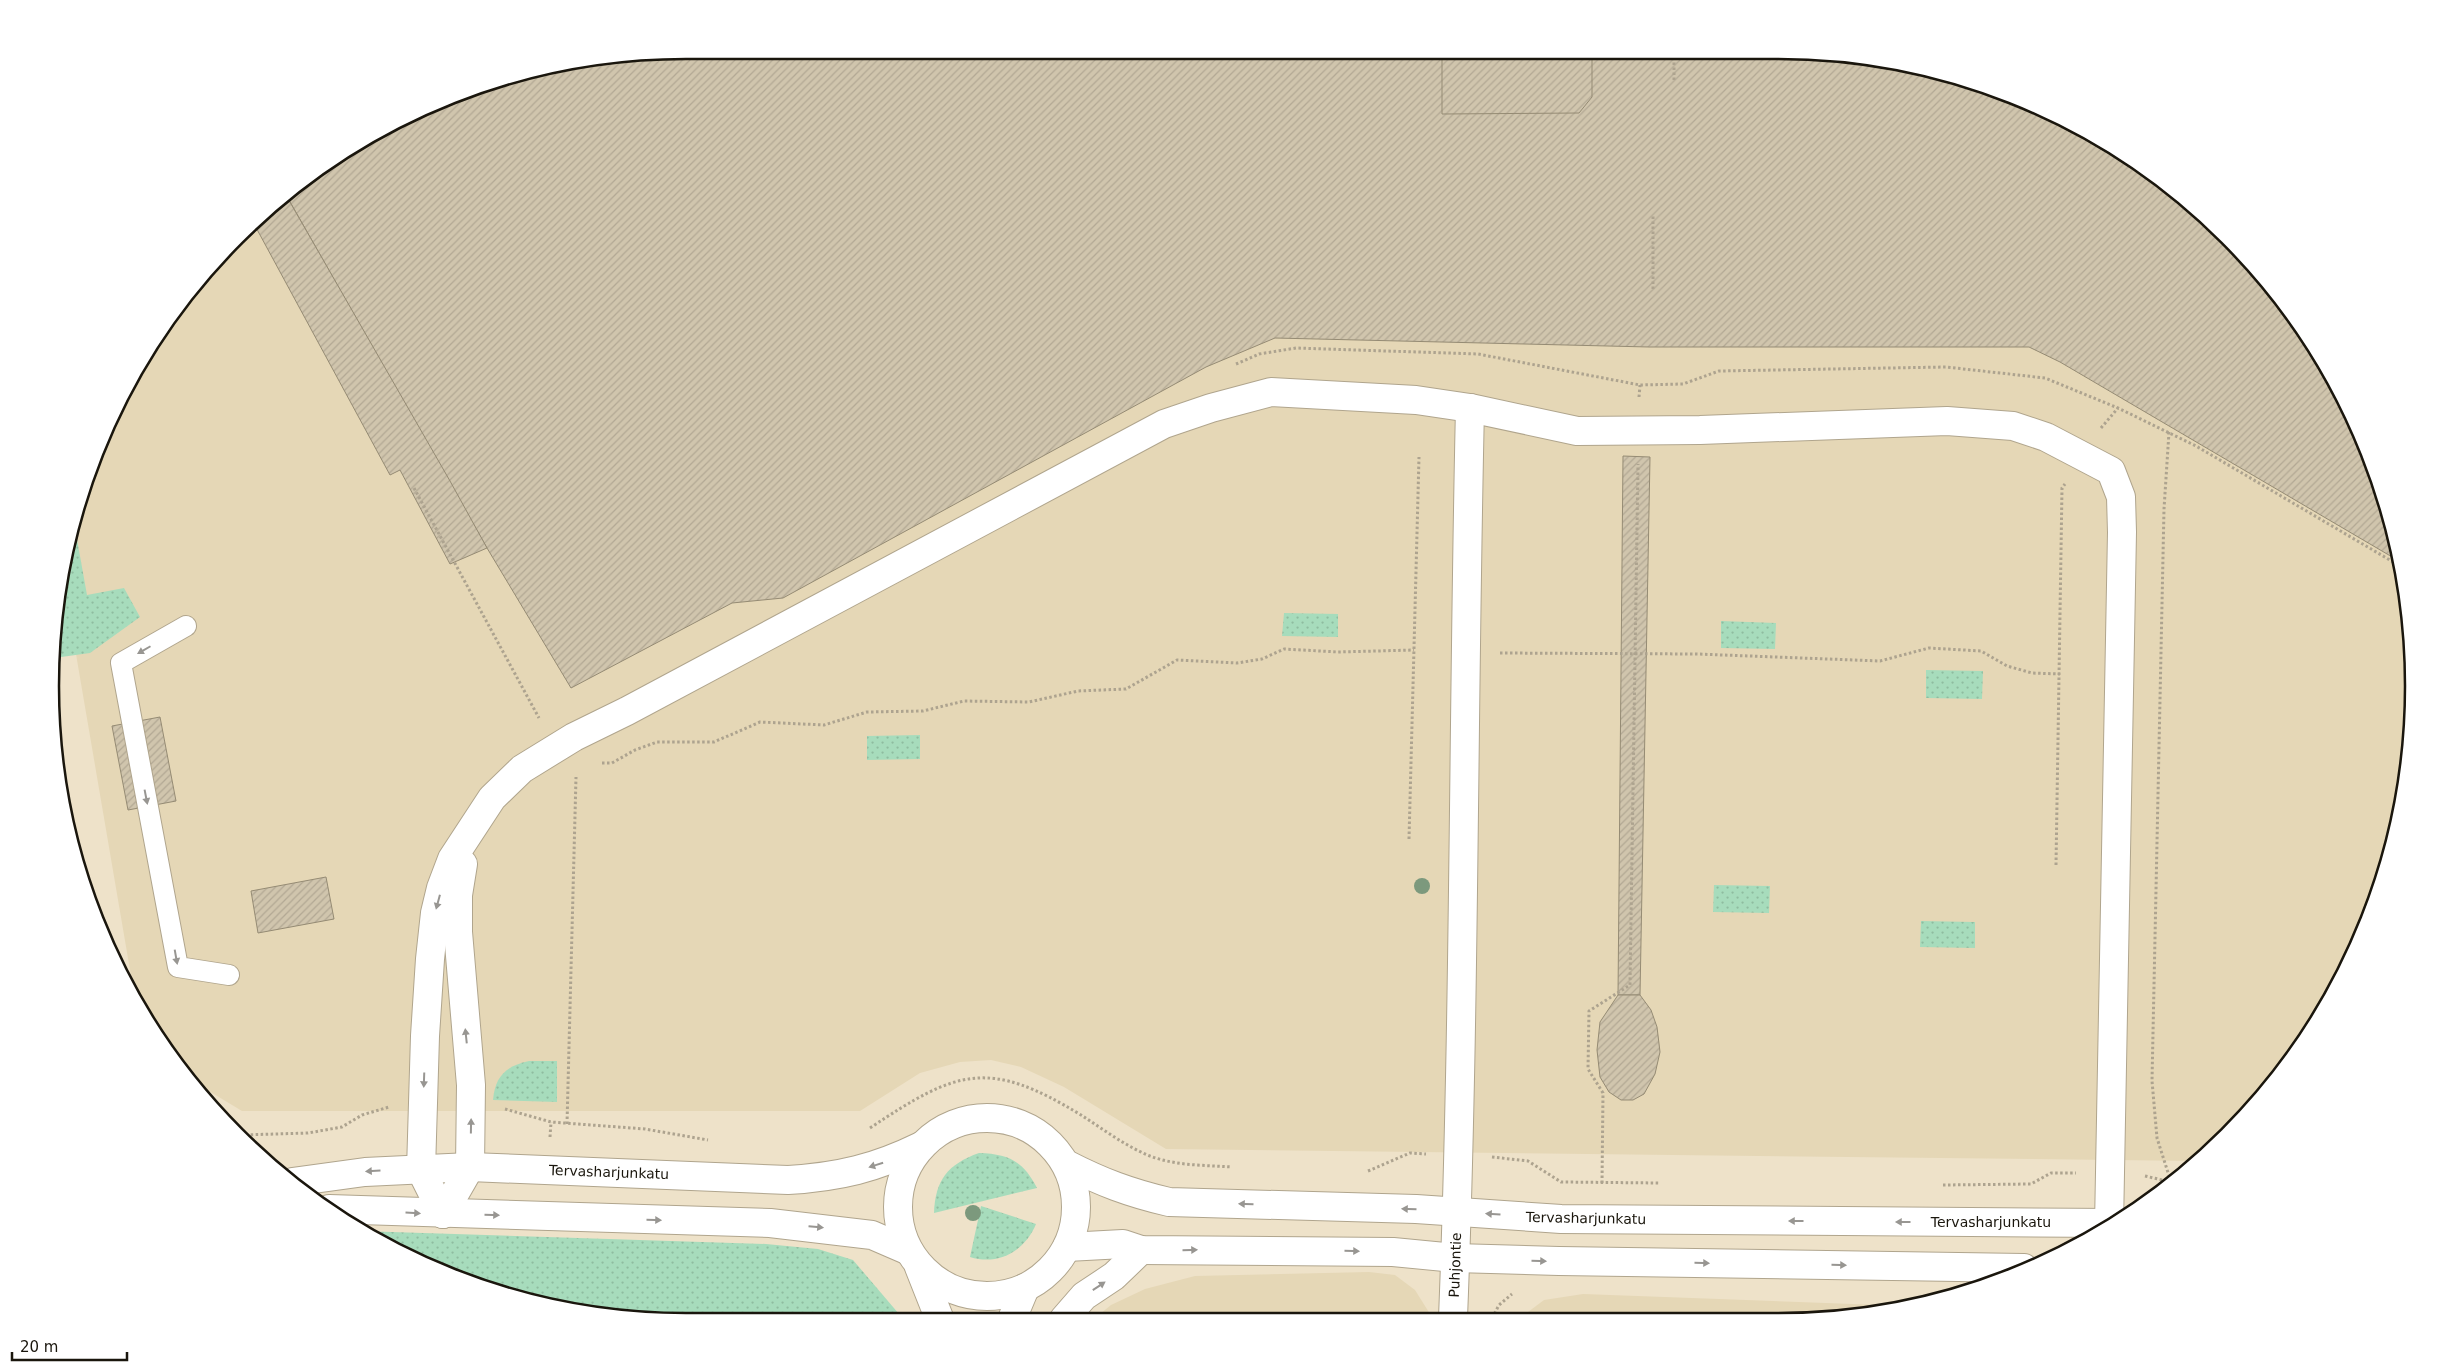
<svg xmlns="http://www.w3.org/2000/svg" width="2464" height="1372" font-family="'DejaVu Sans',sans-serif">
  <defs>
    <pattern id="green-dots" width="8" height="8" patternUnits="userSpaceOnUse" patternTransform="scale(1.25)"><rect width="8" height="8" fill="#a7dcbc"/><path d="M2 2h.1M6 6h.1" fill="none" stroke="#8fbca0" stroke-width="1.8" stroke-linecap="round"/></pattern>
    <pattern id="building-hatch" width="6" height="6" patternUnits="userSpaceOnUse" patternTransform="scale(1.25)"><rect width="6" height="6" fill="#d0c5ad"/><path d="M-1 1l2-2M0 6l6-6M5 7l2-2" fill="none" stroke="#b2a894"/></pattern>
  </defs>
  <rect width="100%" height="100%" fill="#eee2c9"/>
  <!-- built -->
  <g fill="#e5d7b6">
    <polygon points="1819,51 1982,84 2096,135 2349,405 2392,522 2413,645 2409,769 2380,891 2329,1004 2228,1136 2196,1161 1166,1149 1064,1087 1021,1067 991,1060 960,1062 920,1073 860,1111 242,1111 189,1079 136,1005 77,660 63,565 72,521 115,405 157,332 236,236 299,181 404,116 482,84 603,55"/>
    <polygon points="1369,1272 1395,1275 1415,1290 1430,1314 1430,1318 1094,1319 1111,1305 1145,1289 1195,1276"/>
    <polygon points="1583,1294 1907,1306 1861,1317 1520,1318 1544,1300"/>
  </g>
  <!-- green -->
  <g fill="url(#green-dots)">
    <polygon points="73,517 87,595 124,588 140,617 90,653 54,658 55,603"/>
    <polygon points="1284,613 1338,614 1338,637 1282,636"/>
    <polygon points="1721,621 1776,623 1775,649 1721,648"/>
    <polygon points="1926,670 1983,671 1982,699 1926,698"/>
    <polygon points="920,735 920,759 867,760 867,736"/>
    <polygon points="1714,885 1770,886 1769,913 1713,912"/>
    <polygon points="1921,921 1975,922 1975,948 1920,947"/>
    <path d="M529,1061h28v41l-64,-2c2,-24 13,-34 36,-39z"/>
    <path d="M979,1153c30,1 44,8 58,35l-103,25c1,-33 14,-49 45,-60z"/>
    <path d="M981,1206l55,18c-11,27 -38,42 -66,33z"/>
    <polygon points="360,1231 766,1244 818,1249 853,1260 899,1314 900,1320 645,1321 482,1288"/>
  </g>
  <!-- building -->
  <g fill="url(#building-hatch)" stroke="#958b74">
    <polygon points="1819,51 1982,84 2096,135 2198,208 2283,299 2349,405 2392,522 2399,561 2060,362 2029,347 1649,347 1275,338 1206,367 783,598 732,603 571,688 487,548 285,193 299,181 404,116 482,84 603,55"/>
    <polygon points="1592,52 1592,97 1579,113 1442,114 1442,53"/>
    <polygon points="287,197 450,481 487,548 450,564 400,470 390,475 253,222 272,205"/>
    <polygon points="1623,456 1650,457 1640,995 1618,995"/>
    <polygon points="160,717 176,801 128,810 112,726"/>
    <polygon points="326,877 334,919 258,933 251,891"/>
    <polygon points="1618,995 1640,995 1651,1010 1657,1027 1660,1052 1655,1074 1644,1094 1633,1100 1621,1100 1609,1092 1600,1077 1597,1050 1600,1022"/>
  </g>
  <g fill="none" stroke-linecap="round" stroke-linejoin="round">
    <!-- lane casing -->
    <g stroke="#b0a58d" stroke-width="22">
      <polyline id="lane" points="186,626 121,663 178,967 229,975"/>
    </g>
    <!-- street casing -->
    <g stroke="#b0a58d" stroke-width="30">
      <g id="street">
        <circle cx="987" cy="1207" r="89"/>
        <path d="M1066,1164c35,18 64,29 103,38l247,7 145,10 554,4"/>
        <path d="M292,1182l73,-10 105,-5 318,13c51,-3 88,-12 133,-34"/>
        <polyline points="329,1209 770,1223 872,1235 909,1251"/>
        <polyline points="443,1214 421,1170 425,1036 430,959 435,913 441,888 452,859 492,798 522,769 574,737 627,711 1164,424 1211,408 1271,392 1416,400 1470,408 1577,431 1700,430 1947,421 2013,426 2046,437 2111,471 2121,497 2122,532 2109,1226"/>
        <polyline points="443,1214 470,1167 471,1085 458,932 458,895 463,864"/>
        <polyline points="1067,1247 1123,1244 1141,1250 1393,1252 1455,1258 1559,1261 2024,1268"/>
        <polyline points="919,1267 940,1320"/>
        <path d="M1453,1318c12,-303 10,-607 17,-910"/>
        <polyline points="1012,1319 1025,1288"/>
        <polyline points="1064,1319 1084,1296 1114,1276 1141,1250"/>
      </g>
    </g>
    <!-- path -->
    <g stroke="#ada38f" stroke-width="3" stroke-dasharray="2.5 2.5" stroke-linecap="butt">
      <polyline points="1674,80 1674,52"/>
      <polyline points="1653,289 1653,214"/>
      <polyline points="1236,364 1259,354 1296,348 1478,354 1640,385 1683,384 1719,371 1946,367 2045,378 2118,408 2196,446 2400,566"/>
      <polyline points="1639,397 1640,385"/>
      <polyline points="2101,428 2118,408"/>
      <polyline points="2169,432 2164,509 2152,1081 2157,1138 2171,1182"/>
      <polyline points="414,488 539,718"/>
      <polyline points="1500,653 1697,654 1880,661 1929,648 1981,651 2007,666 2032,673 2060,674"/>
      <polyline points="52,710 84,883"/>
      <polyline points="602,763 612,763 635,750 657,742 714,742 760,722 824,725 867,712 923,711 964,701 1029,702 1078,691 1126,689 1177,660 1237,663 1262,659 1284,649 1338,652 1414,650"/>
      <polyline points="1409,839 1419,457"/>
      <polyline points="2056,865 2062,488 2065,484"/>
      <polyline points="505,1109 551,1122 645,1129 708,1140"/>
      <polyline points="567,1124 576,777"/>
      <path d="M870,1128c87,-58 118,-70 211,-13 22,14 44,31 69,41 26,10 55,9 82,11"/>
      <polyline points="236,1133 242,1135 308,1133 342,1127 362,1115 389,1107"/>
      <polyline points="550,1137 551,1122"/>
      <polyline points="1492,1157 1528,1161 1561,1182 1659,1183"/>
      <polyline points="1368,1171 1410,1153 1426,1154"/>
      <polyline points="2145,1176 2171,1182"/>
      <polyline points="1602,1183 1603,1093 1588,1069 1589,1011 1630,985 1638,464"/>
      <polyline points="1943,1185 2031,1184 2051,1173 2076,1173"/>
      <polyline points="1492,1318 1499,1305 1512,1294"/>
    </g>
    <!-- lane -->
    <use href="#lane" stroke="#fff" stroke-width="20"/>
    <!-- street -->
    <use href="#street" stroke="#fff" stroke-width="28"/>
  </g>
  <!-- trees -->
  <g fill="#7c997d">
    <circle cx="1422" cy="886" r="8"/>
    <circle cx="973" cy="1213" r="8"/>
  </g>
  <!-- one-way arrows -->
  <defs><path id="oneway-solid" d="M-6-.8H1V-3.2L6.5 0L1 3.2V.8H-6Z" transform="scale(1.25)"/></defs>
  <g fill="#989692">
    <use href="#oneway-solid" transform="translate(144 650) rotate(150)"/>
    <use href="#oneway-solid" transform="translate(146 797) rotate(79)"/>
    <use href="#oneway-solid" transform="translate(438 902) rotate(105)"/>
    <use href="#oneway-solid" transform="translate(176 957) rotate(80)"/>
    <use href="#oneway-solid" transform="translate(466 1036) rotate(-96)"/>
    <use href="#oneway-solid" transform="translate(424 1080) rotate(92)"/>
    <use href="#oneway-solid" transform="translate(471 1126) rotate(-89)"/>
    <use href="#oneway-solid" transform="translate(876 1165) rotate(162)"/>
    <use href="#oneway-solid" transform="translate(373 1171) rotate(177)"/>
    <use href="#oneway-solid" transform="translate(1246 1204) rotate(-178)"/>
    <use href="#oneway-solid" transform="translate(1409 1209) rotate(-178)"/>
    <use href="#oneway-solid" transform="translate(413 1213) rotate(3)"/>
    <use href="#oneway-solid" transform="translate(1493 1214) rotate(-176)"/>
    <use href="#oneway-solid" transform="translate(492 1215) rotate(2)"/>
    <use href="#oneway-solid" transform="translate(654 1220) rotate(1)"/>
    <use href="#oneway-solid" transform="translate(1796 1221) rotate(-180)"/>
    <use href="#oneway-solid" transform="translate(1903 1222) rotate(-180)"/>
    <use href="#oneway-solid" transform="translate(816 1227) rotate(5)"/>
    <use href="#oneway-solid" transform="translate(1190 1250) rotate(-2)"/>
    <use href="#oneway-solid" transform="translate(1352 1251) rotate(1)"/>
    <use href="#oneway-solid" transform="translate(1539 1261) rotate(2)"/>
    <use href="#oneway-solid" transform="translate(1702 1263) rotate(1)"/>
    <use href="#oneway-solid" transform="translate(1839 1265) rotate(1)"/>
    <use href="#oneway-solid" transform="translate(1099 1286) rotate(-34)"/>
  </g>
  <g text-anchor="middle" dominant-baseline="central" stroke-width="4" stroke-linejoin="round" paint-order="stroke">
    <!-- street labels -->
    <g font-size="14" fill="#1a160d" stroke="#fff">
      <text transform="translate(609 1172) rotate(2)">Tervasharjunkatu</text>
      <text transform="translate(1586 1218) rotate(1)">Tervasharjunkatu</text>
      <text x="1991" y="1222">Tervasharjunkatu</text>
      <text transform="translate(1455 1265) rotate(-88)">Puhjontie</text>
    </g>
  </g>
  <!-- crop -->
  <path d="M0 0H2464V1372H0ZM686 59H1778A627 627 0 0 1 2405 686V686A627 627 0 0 1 1778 1313H686A627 627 0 0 1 59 686V686A627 627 0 0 1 686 59Z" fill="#fff" fill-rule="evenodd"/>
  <path fill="none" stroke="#1a160d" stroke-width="2.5" d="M686 59H1778A627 627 0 0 1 2405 686V686A627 627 0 0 1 1778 1313H686A627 627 0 0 1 59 686V686A627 627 0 0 1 686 59Z"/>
  <!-- scale -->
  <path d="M12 1352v8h115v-8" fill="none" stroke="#1a160d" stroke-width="2.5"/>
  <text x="20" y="1352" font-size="15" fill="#1a160d" stroke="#ffffff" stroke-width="4" paint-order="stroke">20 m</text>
</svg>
